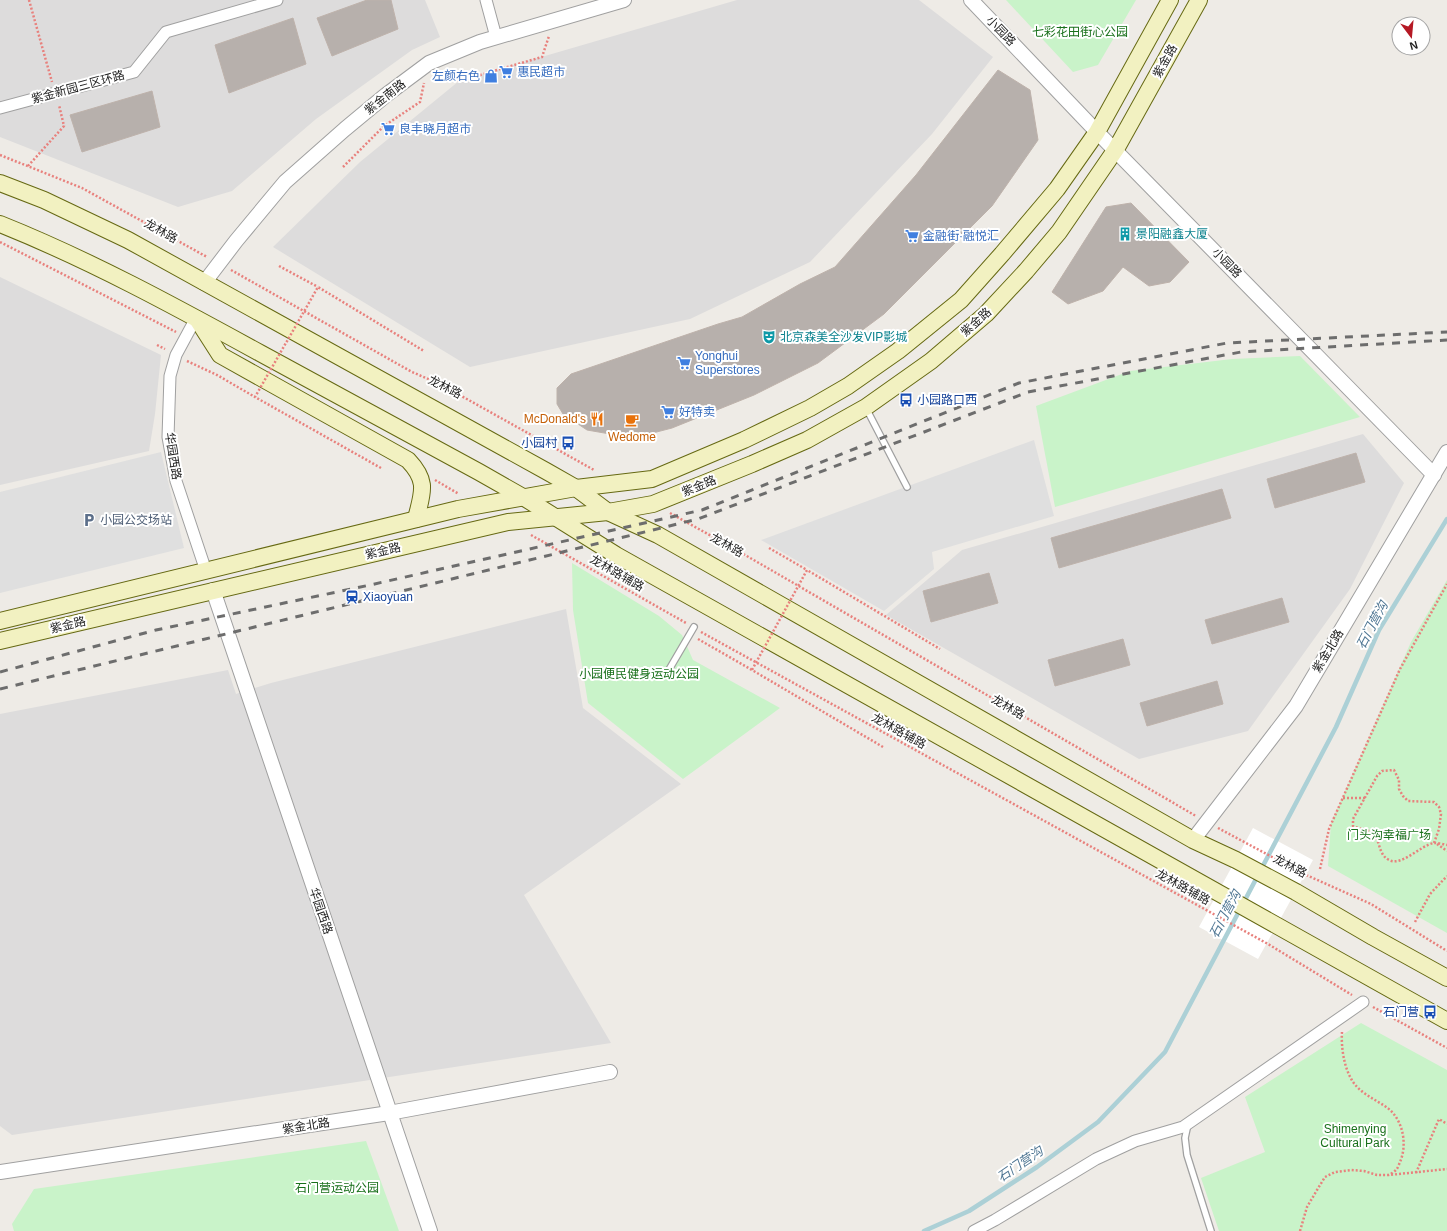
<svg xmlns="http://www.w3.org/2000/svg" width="1447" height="1231" font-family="Helvetica,'Noto Sans SC',sans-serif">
  <rect width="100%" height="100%" fill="#eeebe6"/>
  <!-- residential -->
  <g fill="#dddcdc">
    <polygon points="0,0 425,0 440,37 412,50 316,119 232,191 178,207 0,137"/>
    <polygon points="737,0 919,0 993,57 932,134 810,262 690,319 470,367 273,247 360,162 459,81"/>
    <polygon points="0,277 161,355 155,414 149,451 0,485"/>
    <polygon points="1363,434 1404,483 1350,589 1248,731 1139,759 886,615 962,550"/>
    <polygon points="566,609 583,708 681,784 524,895 611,1043 12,1135 0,1126 0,714 228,670 236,694 271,683"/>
  </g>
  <!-- park -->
  <g fill="#c9f3c9">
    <polygon points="1006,0 1136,0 1098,65 1073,72"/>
    <polygon points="1300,356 1360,417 1055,507 1036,406 1130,371 1232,359"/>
    <polygon points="572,563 659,616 682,635 693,660 780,708 683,779 588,703 573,610"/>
    <polygon points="1447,580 1447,933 1328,866 1331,823 1411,642"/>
    <polygon points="1361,1023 1447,1070 1447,1231 1219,1231 1201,1178 1265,1152 1245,1097"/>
    <polygon points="366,1141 399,1231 14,1231 12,1224 34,1189"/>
  </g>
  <!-- parking -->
  <g fill="#dfdfdf">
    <polygon points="1034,440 1054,516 932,552 934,569 884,611 761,540"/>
    <polygon points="161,452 184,548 0,593 0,492"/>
  </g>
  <!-- pier -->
  <polygon fill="#fff" points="1253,828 1313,860 1258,959 1199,927"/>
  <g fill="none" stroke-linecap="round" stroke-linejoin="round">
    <!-- stream -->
    <polyline stroke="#acd0d6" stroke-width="4.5" points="924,1231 969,1211 1037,1167 1098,1122 1165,1052 1336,727 1379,630 1447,519"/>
  </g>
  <!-- building -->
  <g fill="#b7b0ac" stroke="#beb2ab">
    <polygon points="367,0 391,0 398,29 332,56 317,18"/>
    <polygon points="293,18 306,64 229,93 215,45"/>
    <polygon points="998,70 1030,90 1038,140 992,206 884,314 818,363 754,395 672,428 645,435 610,434 587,430 563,414 557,404 557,388 571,374 718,324 742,317 800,284 835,267 916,175"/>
    <polygon points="152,91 160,127 82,152 70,115"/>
    <polygon points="1131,203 1189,262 1170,282 1149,286 1123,267 1103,291 1068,304 1052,292 1106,207"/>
    <polygon points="1356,453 1365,482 1275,508 1267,479"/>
    <polygon points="1222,489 1231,518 1059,568 1051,538"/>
    <polygon points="989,573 998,603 931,622 923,591"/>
    <polygon points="1282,598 1289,622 1212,644 1205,620"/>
    <polygon points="1123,639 1130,665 1055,686 1048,660"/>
    <polygon points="1217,681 1223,704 1147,726 1140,703"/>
  </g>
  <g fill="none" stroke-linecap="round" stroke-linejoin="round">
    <!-- service casing -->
    <g stroke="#a0a0a0" stroke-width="8">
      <g id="service">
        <polyline points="866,408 907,487"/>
        <polyline points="667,673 694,627"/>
        <polyline points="1188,1124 1185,1138 1187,1155 1211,1231"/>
      </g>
    </g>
    <!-- minor casing -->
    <g stroke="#a0a0a0" stroke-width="13">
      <g id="minor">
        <polyline points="486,0 496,37"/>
        <polyline points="0,108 134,72 166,32 277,0"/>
        <polyline points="196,318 176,355 170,376 168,437 176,481 206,571"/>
        <polyline points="974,1231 995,1220 1096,1159 1135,1141 1183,1127 1363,1002"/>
      </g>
    </g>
    <!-- tertiary casing -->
    <g stroke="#a0a0a0" stroke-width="16">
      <g id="tertiary">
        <polyline points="971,0 1097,132 1434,475"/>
        <polyline points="204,283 236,241 285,182 345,129 386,95 429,63 480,42 624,0"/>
        <polyline points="213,590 430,1231"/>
        <polyline points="1193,840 1296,706 1447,452"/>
        <polyline points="0,1172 389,1113 610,1072"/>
      </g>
    </g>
    <!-- secondary casing -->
    <g stroke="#666913" stroke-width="18">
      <g id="secondary">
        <polyline points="0,183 44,200 128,240 546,471 576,488 608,512 658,535 1193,840 1236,860 1296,892 1373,937 1447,978"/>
        <path d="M0,224c90,36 176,83 260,129 73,40 146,79 219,119l44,25 93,58 831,466"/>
        <path d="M197,319l23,36 188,105c21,22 14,33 8,59"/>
        <polyline points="0,621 458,509 576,488 652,479 744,440 810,408 848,386 898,351 961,300 1002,254 1057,189 1097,132 1170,0"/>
        <polyline points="0,641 508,522 608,512 653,504 752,464 807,440 866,407 931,361 986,314 1026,271 1059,232 1116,149 1199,0"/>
      </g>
    </g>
    <!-- path -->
    <g stroke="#e8817d" stroke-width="2.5" stroke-dasharray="2 2" stroke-linecap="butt">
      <polyline points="29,0 52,82"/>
      <polyline points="443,72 459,81 542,57 549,36"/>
      <polyline points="0,155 82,188 207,257"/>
      <polyline points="28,166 64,126 59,105"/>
      <polyline points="343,167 384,126 420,102 424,83"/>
      <polyline points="0,242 176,332"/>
      <polyline points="279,266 318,287"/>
      <polyline points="231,270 412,372 440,384 594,470"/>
      <polyline points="157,345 165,349"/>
      <polyline points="187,361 217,375 255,397"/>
      <polyline points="435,480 459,494"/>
      <polyline points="670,513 733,548 1196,816"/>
      <polyline points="531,535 686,623"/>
      <polyline points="769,548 807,570"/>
      <polyline points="701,632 1268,944 1352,995"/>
      <polyline points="698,639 752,670"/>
      <polyline points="1343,798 1365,798"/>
      <polyline points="1218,828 1304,874 1371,904 1447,951"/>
      <path d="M1434,843l5,-14 2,-15 -2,-7 -5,-5 -26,-1 -5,-5 -4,-7v-9l-5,-10 -12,1 -5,5 -24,43v7c6,3 12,3 18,6 10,6 6,22 18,28 12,7 32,-15 45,-17 4,0 9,1 13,2"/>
      <polyline points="1437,844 1447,851"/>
      <polyline points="1320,869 1329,829 1400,669 1447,584"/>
      <polyline points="1415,922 1430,894 1447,876"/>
      <polyline points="1373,1007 1447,1048"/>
      <path d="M1342,1032c-1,16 2,36 11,50 10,14 25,18 37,28 14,13 17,36 10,52 -1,2 -2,6 -4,8 -2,2 -5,4 -7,5"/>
      <polyline points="1416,1173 1439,1119 1447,1124"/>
      <polyline points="1300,1231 1307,1207 1317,1190 1325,1177 1335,1172 1351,1170 1364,1171 1377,1175 1389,1175 1447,1169"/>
    </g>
    <!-- service -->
    <use href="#service" stroke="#fff" stroke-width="5.5"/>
    <!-- minor -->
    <use href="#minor" stroke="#fff" stroke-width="11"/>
    <!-- tertiary -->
    <use href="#tertiary" stroke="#fff" stroke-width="14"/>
    <!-- secondary -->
    <use href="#secondary" stroke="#f2f1c1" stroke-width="16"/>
    <!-- rail -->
    <g stroke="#6d6d6d" stroke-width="3" stroke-dasharray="8 8" stroke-linecap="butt">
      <polyline points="0,672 156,630 370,585 702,510 1019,383 1227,343 1447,332"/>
      <polyline points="0,689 698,519 1028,392 1241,352 1447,340"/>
    </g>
    <!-- path-bridge -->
    <g stroke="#e8817d" stroke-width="2.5" stroke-dasharray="2 2" stroke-linecap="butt">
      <polyline points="381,468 255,397 318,287 424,351"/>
      <polyline points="883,747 752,670 807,570 940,649"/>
    </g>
  </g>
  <!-- icons -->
  <defs>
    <g id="supermarket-bare" transform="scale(1.08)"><path d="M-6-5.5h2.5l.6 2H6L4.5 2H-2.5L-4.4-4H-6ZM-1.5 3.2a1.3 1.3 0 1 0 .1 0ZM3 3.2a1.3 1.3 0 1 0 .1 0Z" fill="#3f7fe0" stroke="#fff" stroke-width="2.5" paint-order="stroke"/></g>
    <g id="shop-bare" transform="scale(1.08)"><path d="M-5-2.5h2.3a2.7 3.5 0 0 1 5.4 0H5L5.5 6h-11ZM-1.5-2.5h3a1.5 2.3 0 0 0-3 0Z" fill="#3f7fe0" stroke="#fff" stroke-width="2.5" paint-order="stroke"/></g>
    <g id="building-bare" transform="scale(1.08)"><path d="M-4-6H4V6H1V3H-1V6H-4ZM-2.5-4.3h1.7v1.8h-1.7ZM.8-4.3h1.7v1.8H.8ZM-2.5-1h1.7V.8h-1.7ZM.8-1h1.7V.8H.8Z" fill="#0f9aa8" stroke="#fff" stroke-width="2.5" paint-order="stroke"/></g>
    <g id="theatre-bare" transform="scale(1.08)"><path d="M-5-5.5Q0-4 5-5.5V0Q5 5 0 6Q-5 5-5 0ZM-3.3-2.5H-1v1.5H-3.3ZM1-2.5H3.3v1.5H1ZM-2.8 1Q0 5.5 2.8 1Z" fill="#0f9aa8" stroke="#fff" stroke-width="2.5" paint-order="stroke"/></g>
    <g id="bus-bare" transform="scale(1.08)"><path d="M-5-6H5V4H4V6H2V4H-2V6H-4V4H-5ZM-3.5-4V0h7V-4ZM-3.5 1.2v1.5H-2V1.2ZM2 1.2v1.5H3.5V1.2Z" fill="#1a4fb4" stroke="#fff" stroke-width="2.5" paint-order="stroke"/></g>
    <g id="restaurant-bare" transform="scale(1.08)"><path d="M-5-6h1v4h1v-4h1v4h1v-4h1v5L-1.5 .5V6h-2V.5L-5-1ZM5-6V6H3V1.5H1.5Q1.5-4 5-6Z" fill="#e8710a" stroke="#fff" stroke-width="2.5" paint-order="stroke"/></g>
    <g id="cafe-bare" transform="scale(1.08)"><path d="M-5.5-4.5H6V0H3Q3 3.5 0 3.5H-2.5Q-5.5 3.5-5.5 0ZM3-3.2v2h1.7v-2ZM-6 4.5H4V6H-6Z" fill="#e8710a" stroke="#fff" stroke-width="2.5" paint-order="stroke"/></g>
    <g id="parking-bare" transform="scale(1.08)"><path d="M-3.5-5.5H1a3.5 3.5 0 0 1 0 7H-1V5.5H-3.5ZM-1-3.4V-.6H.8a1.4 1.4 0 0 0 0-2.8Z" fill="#5c6f8a" stroke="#fff" stroke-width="2.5" paint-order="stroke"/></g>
    <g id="station-bare" transform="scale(1.08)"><path d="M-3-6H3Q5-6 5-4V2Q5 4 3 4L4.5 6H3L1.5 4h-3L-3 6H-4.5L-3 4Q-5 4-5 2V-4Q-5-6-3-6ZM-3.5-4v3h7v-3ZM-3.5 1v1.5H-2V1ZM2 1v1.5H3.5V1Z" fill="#1a4fb4" stroke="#fff" stroke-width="2.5" paint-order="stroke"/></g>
  </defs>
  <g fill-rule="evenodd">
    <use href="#supermarket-bare" x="506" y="72"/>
    <use href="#shop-bare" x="491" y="76"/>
    <use href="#supermarket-bare" x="388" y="129"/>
    <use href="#building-bare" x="1125" y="234"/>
    <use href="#supermarket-bare" x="912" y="236"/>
    <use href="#theatre-bare" x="769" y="337"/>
    <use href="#supermarket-bare" x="684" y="363"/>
    <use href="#bus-bare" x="906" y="400"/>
    <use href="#supermarket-bare" x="668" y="412"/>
    <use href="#restaurant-bare" x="597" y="419"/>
    <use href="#cafe-bare" x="632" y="420"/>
    <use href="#bus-bare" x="568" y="443"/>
    <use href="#parking-bare" x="89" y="520"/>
    <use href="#station-bare" x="352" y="597"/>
    <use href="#bus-bare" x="1430" y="1012"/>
  </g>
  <g text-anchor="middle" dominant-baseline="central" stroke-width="4" stroke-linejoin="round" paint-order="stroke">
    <!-- street labels -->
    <g font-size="12" fill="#1f1f1f" stroke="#fff">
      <text transform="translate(1001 31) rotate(46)">小园路</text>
      <text transform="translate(1165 61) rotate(-61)">紫金路</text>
      <text transform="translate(78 87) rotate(-15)">紫金新园三区环路</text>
      <text transform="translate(385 97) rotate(-38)">紫金南路</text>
      <text transform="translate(161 231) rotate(29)">龙林路</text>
      <text transform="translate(1227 263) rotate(46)">小园路</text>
      <text transform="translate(976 322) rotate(-42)">紫金路</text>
      <text transform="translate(445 387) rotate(27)">龙林路</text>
      <text transform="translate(173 456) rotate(81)">华园西路</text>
      <text transform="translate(699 486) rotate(-22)">紫金路</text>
      <text transform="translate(727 545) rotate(29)">龙林路</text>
      <text transform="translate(383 551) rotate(-13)">紫金路</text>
      <text transform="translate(617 573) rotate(30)">龙林路辅路</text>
      <text transform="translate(68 625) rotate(-13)">紫金路</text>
      <text transform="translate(1328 651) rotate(-59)">紫金北路</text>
      <text transform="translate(1008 707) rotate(30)">龙林路</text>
      <text transform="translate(899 731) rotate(29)">龙林路辅路</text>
      <text transform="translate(1290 866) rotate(28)">龙林路</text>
      <text transform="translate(1183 887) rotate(29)">龙林路辅路</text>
      <text transform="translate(321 911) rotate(71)">华园西路</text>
      <text transform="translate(306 1126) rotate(-9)">紫金北路</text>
    </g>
    <!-- park labels -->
    <g font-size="12" fill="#19701b" stroke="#fff">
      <text x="1080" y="32">七彩花田街心公园</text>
      <text x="639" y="674">小园便民健身运动公园</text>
      <text x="1389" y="835">门头沟幸福广场</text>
      <text x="1355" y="1129">Shimenying<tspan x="1355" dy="14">Cultural Park</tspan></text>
      <text x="337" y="1188">石门营运动公园</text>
    </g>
    <!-- shop labels -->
    <g font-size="12" fill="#366cbe" stroke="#fff" text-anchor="start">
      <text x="517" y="72">惠民超市</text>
      <text x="480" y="76" text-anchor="end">左颜右色</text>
      <text x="399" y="129">良丰晓月超市</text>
      <text x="923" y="236">金融街·融悦汇</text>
      <text x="695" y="356">Yonghui<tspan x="695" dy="14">Superstores</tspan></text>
      <text x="679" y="412">好特卖</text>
    </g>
    <!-- culture labels -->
    <g font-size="12" fill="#0d838f" stroke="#fff" text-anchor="start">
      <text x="1136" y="234">景阳融鑫大厦</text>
      <text x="780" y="337">北京森美全沙发VIP影城</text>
    </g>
    <!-- transit labels -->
    <g font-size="12" fill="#164399" stroke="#fff" text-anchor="start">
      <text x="917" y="400">小园路口西</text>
      <text x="557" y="443" text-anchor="end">小园村</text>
      <text x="363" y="597">Xiaoyuan</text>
      <text x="1419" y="1012" text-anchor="end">石门营</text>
    </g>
    <!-- food labels -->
    <g font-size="12" fill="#c56008" stroke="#fff" text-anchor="end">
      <text x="586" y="419">McDonald's</text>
      <text x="632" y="437" text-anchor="middle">Wedome</text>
    </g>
    <!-- service labels -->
    <g font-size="12" fill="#4e5e75" stroke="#fff" text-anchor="start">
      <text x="100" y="520">小园公交场站</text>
    </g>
    <!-- water labels -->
    <g font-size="13" font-style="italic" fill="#507794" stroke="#fff">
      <text transform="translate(1372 625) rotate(-62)">石门营沟</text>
      <text transform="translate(1225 914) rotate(-62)">石门营沟</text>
      <text transform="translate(1020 1164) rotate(-34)">石门营沟</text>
    </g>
  </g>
  <!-- north arrow -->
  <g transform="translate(1411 36) rotate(164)"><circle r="19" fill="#ffffff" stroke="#a5a5a5"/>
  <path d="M0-3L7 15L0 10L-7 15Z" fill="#b51924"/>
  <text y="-6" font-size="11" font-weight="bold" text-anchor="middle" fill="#1f1f1f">N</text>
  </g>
</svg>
